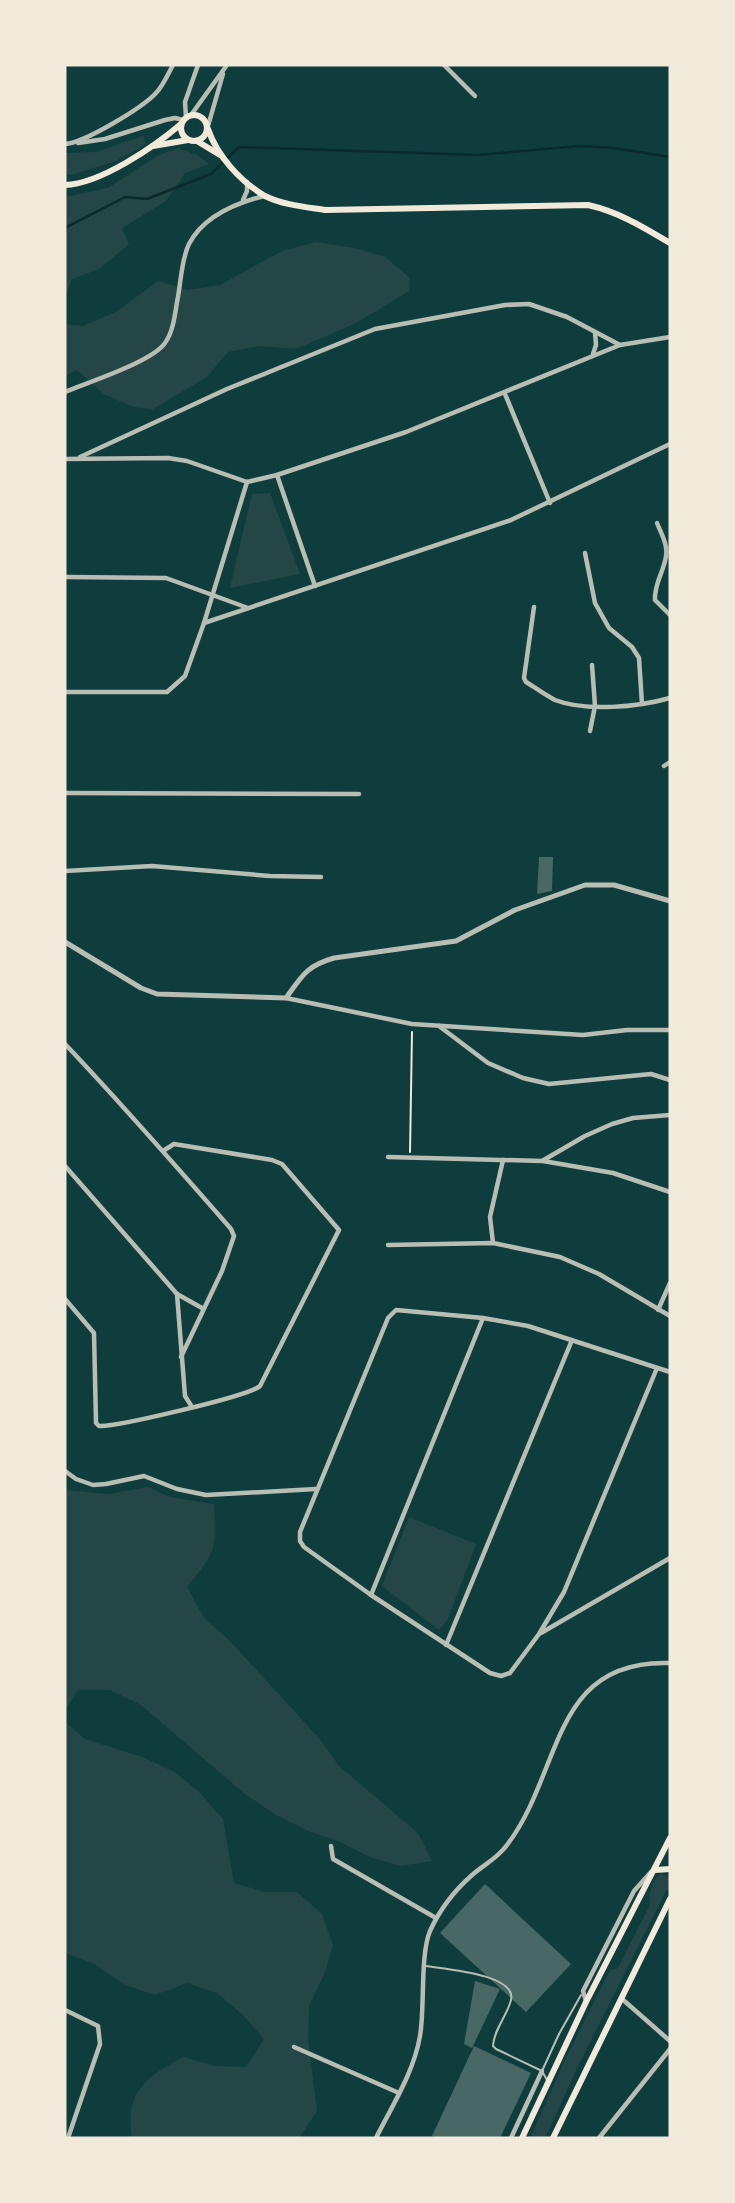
<svg xmlns="http://www.w3.org/2000/svg" width="735" height="2203" font-family="'Nunito Sans',sans-serif">
  <rect width="100%" height="100%" fill="#0f3d3e"/>
  <!-- green -->
  <g fill="#244646">
    <polygon points="143,136 146,144 116,161 71,175 65,174 65,153 96,152"/>
    <polygon points="178,148 197,155 209,164 185,173 166,201 122,228 129,244 99,269 72,279 65,297 65,197 108,188 157,156"/>
    <polygon points="316,242 355,248 385,257 410,278 409,291 356,323 296,349 260,346 228,352 207,377 153,409 133,407 104,394 77,370 65,376 65,324 83,326 116,312 158,281 188,290 220,285 282,251"/>
    <polygon points="270,493 300,574 230,588 252,494"/>
    <path d="M148,1487l22,10 44,7c2,47 3,46 -27,83l17,31 25,22 90,98 20,28 79,67 14,28 -32,5 -30,-9 -30,-15 -34,-12 -30,-15 -31,-21 -104,-89 -31,-15h-32l-13,20v-220l44,4z"/>
    <polygon points="409,1517 476,1544 448,1619 439,1630 382,1586"/>
    <path d="M65,1722l20,17 60,19 31,15 25,21 22,25 11,64 30,9h33l25,22 11,31 -9,30 -15,31 -1,32 9,73 -18,27h-167c-8,-45 15,-63 52,-81l30,9 32,1 18,-28 -22,-25 -25,-21 -30,-10 -32,12 -30,-10 -31,-21 -29,-11z"/>
    <path d="M661,1874l8,3v13l-2,-1 -86,171 -36,78h-15l37,-82 43,-86 8,-2 32,-63c-1,-12 1,-25 11,-31z"/>
  </g>
  <g fill="none" stroke-linecap="round" stroke-linejoin="round">
    <!-- stream -->
    <polyline stroke="#0a2a2b" stroke-width="2.5" points="65,228 125,197 147,199 211,174 239,147 478,155 579,146 613,148 670,157"/>
  </g>
  <!-- building -->
  <g fill="#486865">
    <polygon points="539,857 553,857 552,891 537,894"/>
    <polygon points="485,1884 571,1964 526,2012 440,1933"/>
    <polygon points="475,1981 500,1989 472,2048 464,2044"/>
    <polygon points="474,2046 531,2073 500,2138 436,2138 432,2136"/>
  </g>
  <g fill="none" stroke-linecap="round" stroke-linejoin="round">
    <!-- path -->
    <polyline stroke="#f1e9da" stroke-width="2" points="410,1152 412,1032"/>
    <!-- service -->
    <g stroke="#b8beb3" stroke-width="2">
      <path d="M426,1966c18,3 91,8 85,34 -4,16 -17,29 -18,46l3,3 46,22 5,9"/>
      <polyline points="542,2071 559,2034 581,1995"/>
    </g>
    <!-- minor -->
    <g stroke="#b8beb3" stroke-width="4.5">
      <polyline points="444,65 475,96"/>
      <polyline points="191,115 227,65"/>
      <polyline points="186,117 185,102 198,65"/>
      <polyline points="208,126 223,74"/>
      <polyline points="78,143 105,139 165,120 175,118 183,120"/>
      <path d="M65,144c19,-1 77,-36 91,-51 7,-7 12,-19 17,-28"/>
      <polyline points="243,200 247,191 247,182"/>
      <polyline points="593,354 596,345 595,332"/>
      <path d="M65,392c23,-10 87,-30 100,-49 8,-11 10,-28 12,-41 4,-18 4,-42 12,-58 14,-27 47,-41 75,-48"/>
      <polyline points="505,394 550,503"/>
      <polyline points="80,457 227,389 375,329 505,305 529,304 567,317 620,345"/>
      <polyline points="65,459 168,458 187,461 247,482 277,475 406,432 620,345 670,337"/>
      <polyline points="277,475 315,586"/>
      <path d="M657,523c4,10 11,22 9,33 -2,16 -12,27 -11,44l15,15"/>
      <polyline points="585,553 595,603 609,628 632,647 639,658 642,704"/>
      <polyline points="65,577 166,578 248,608"/>
      <path d="M534,607l-10,71 2,4c10,6 19,13 29,18 31,12 83,7 115,-2"/>
      <polyline points="204,623 511,520 670,444"/>
      <polyline points="65,692 167,692 185,676 204,623 247,482"/>
      <polyline points="590,731 595,706 592,665"/>
      <polyline points="664,766 670,762"/>
      <polyline points="65,793 359,794"/>
      <polyline points="65,871 152,866 270,876 321,877"/>
      <polyline points="286,998 412,1024 583,1035 627,1030 670,1030"/>
      <polyline points="439,1026 488,1063 523,1078 549,1084 651,1074 670,1080"/>
      <path d="M65,1044c57,60 111,122 166,185l3,7 -12,35 -41,86"/>
      <polyline points="388,1157 542,1161 585,1136 612,1124 633,1118 670,1115"/>
      <polyline points="543,1161 613,1173 670,1192"/>
      <polyline points="65,1166 177,1294 185,1396 192,1407"/>
      <polyline points="493,1243 490,1217 503,1160"/>
      <polyline points="388,1245 493,1243 560,1257 599,1274 670,1316"/>
      <polyline points="177,1294 202,1308"/>
      <path d="M65,1299l29,34 2,90 3,3c17,1 150,-30 161,-40l79,-156 -57,-66 -10,-4 -98,-16 -11,7"/>
      <polyline points="658,1310 670,1283"/>
      <polyline points="657,1368 564,1592 539,1634 510,1673 501,1676 490,1673 371,1595 304,1547 300,1541 300,1532 388,1318 396,1310 483,1318 528,1326 670,1372"/>
      <polyline points="65,1471 76,1479 93,1485 106,1484 144,1476 177,1489 206,1495 316,1489"/>
      <polyline points="371,1595 483,1318"/>
      <polyline points="541,1633 670,1558"/>
      <polyline points="446,1645 572,1340"/>
      <polyline points="331,1846 333,1859 436,1918"/>
      <polyline points="621,1998 670,2041"/>
      <polyline points="586,2001 583,1991 634,1891 651,1872"/>
      <polyline points="65,2010 98,2026 100,2044 68,2138"/>
      <polyline points="294,2047 399,2093"/>
      <path d="M376,2138c16,-32 38,-66 44,-102 5,-29 0,-81 10,-105 10,-22 23,-39 41,-55 12,-11 26,-17 36,-31 56,-73 43,-186 163,-182"/>
      <polyline points="511,2138 542,2071"/>
      <polyline points="599,2138 670,2049"/>
    </g>
    <!-- tertiary -->
    <path stroke="#b8beb3" stroke-width="5" d="M65,942l76,46 16,6 129,4c16,-22 20,-32 48,-40l122,-17 59,-31 70,-25h29l56,16"/>
    <!-- secondary -->
    <g stroke="#f1e9da" stroke-width="6">
      <circle cx="194" cy="128" r="13"/>
      <path d="M208,129c9,27 33,53 57,67 18,9 41,11 60,14l263,-5c31,7 55,22 82,38"/>
      <polyline points="197,141 220,155"/>
      <polyline points="153,146 188,140"/>
      <path d="M65,185c35,-1 89,-38 116,-61"/>
      <polyline points="655,1870 670,1869"/>
      <polyline points="522,2138 586,2002 670,1838"/>
      <polyline points="553,2138 670,1899"/>
    </g>
  </g>
  <!-- border -->
  <rect width="735" height="2203" fill="none" stroke="#f1e9da" stroke-width="133"/>
</svg>
